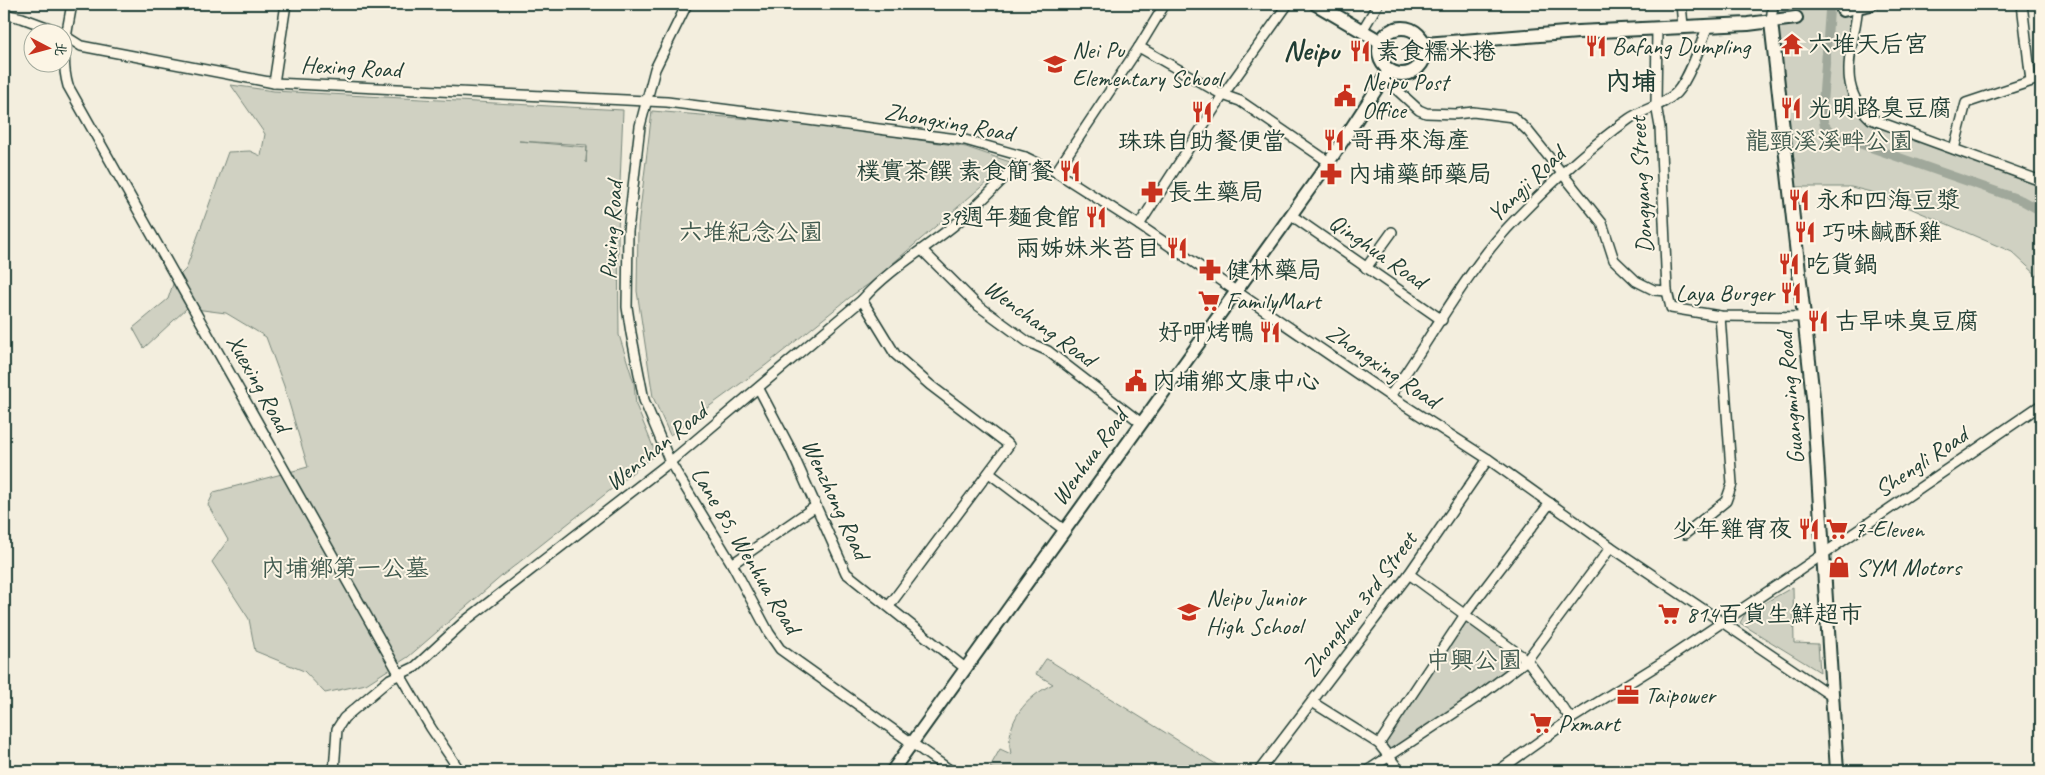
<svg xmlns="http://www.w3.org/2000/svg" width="2045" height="775" font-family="Caveat,'LXGW WenKai TC',sans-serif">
  <rect width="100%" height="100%" fill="#f3eede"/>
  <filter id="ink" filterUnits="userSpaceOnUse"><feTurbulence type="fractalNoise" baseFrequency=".02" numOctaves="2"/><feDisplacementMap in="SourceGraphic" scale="10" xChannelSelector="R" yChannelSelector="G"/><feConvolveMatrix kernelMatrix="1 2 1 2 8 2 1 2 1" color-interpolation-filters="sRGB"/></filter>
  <g filter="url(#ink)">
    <!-- green -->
    <g fill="#d0d1c2" stroke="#78877b" fill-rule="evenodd">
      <polygon points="1771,4 1858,4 1851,93 1871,119 2041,181 2041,279 2012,252 1875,193 1851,187 1790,187"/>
      <path d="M231,85l43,6 349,19 -5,122 1,103 15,48 2,22 20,49 -153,121 -95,82 -42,27 -41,9 -21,-22 -49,-20 -6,-32 -37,-57 16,-22 -20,-35 6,-13 94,-25 -24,-81 -18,-49 -40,-24 -39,-5 -43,40 -11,-20 35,-29 6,-18 12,-12 42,-117 22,-1 11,5 4,-22zM519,141l68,4 -1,18 1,-16z"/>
      <polygon points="652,111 812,124 966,147 1010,162 869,284 854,294 766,365 670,435 653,397 637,291 638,227"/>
      <polygon points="1793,587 1794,643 1818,644 1820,672 1740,623 1745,614"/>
      <polygon points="1466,619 1523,660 1390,752 1383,743"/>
      <path d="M1046,659h1l180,112h-231l-6,-4 10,-18 11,5c-7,-32 15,-57 42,-70l-17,-10z"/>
    </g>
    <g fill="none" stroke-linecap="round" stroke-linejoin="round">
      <!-- canal -->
      <polyline stroke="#a0a89b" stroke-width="9" points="1830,4 1822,111 1824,124 1832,134 2021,200 2041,211"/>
      <!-- minor casing -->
      <g stroke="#1f3d34" stroke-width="12">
        <g id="minor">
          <path d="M72,4c-5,28 -12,54 -4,82l332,589 31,53 29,43"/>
          <polyline points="687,4 655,69 640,126 628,231 627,307 631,333 644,400 670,462 732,564 769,633 780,649 951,771"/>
          <polyline points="1681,4 1683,26"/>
          <path d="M1858,4c-3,43 -25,80 13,115l170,62"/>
          <polyline points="2022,4 2031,81"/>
          <polyline points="4,14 22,18 60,32"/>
          <polyline points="1771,22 1773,4"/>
          <polyline points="1657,28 1656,105 1660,127 1667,291 1671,308 1720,316 1804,317"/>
          <polyline points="1362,31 1378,4"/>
          <polyline points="62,34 81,46 274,83 667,102 965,140 1025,157 1056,172 1139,225 1390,396 1488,459 1611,547 1833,697"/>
          <polyline points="1139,47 1223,95 1240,101 1329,162"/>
          <polyline points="1385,79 1419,110 1426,113 1456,114 1473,112 1513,117 1528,131 1602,223 1614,260 1636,281 1654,290 1667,291"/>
          <polyline points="274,83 286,4"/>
          <polyline points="1954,149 1966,103 2041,78"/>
          <polyline points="1056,172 1139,47 1165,4"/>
          <polyline points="1291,215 1442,320"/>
          <polyline points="1139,225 1223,95 1288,4"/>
          <polyline points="922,250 976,304 1028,342 1048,351 1140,422"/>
          <polyline points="1366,268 1392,232"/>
          <polyline points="862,300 895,354 930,385 1009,445 889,606"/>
          <polyline points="759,389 790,448 846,573 965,668"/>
          <path d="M1390,396c41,-57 77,-127 125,-176 35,-36 73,-72 114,-101 14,-10 34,-13 47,-26 13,-14 25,-49 32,-68"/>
          <polyline points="989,473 1063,529"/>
          <polyline points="1685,534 1726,501 1732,484 1720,316"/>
          <polyline points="732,564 816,506"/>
          <polyline points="1409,574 1527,660 1571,719"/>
          <polyline points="1312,702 1379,744 1400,771"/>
          <polyline points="1379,744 1466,613 1550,503"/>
          <path d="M334,771l3,-42 7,-11 46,-39 25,-12 50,-46 205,-159 192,-162c25,-29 61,-50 90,-73 26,-20 49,-47 73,-70"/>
          <polyline points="1259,771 1409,574 1488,459"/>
          <polyline points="1367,771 1478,697 1527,660 1611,547"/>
          <polyline points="1498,771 1571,719 1666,660 1797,572 2041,405"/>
        </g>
      </g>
      <!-- tertiary casing -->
      <g stroke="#1f3d34" stroke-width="15">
        <polyline id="tertiary" points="892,771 1329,162 1389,70"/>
      </g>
      <!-- secondary casing -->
      <g stroke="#1f3d34" stroke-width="16">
        <g id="secondary">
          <polyline points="1316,4 1381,42"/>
          <polyline points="1843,10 1871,4"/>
          <polyline points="1771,22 1813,397 1837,771"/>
          <circle cx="1402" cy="51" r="23"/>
          <polyline points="1425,44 1578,32 1748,24 1796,18"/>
        </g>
      </g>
      <!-- minor -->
      <use href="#minor" stroke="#fcf5e5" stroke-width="9"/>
      <!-- tertiary -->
      <use href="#tertiary" stroke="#fcf5e5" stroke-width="11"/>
      <!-- secondary -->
      <use href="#secondary" stroke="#fcf5e5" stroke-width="12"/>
    </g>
  </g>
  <!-- icons -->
  <defs>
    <g id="temple-bare" transform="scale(1.725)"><path d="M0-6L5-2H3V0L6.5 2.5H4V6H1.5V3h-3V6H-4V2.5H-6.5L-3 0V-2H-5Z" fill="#c8321e" stroke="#fcf5e5" stroke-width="2.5" paint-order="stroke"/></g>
    <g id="restaurant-bare" transform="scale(1.725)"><path d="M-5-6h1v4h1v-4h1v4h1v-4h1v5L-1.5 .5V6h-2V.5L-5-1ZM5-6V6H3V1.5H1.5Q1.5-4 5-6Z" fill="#c8321e" stroke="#fcf5e5" stroke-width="2.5" paint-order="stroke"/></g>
    <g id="school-bare" transform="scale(1.725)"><path d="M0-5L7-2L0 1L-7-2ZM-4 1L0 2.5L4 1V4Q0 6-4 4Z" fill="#c8321e" stroke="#fcf5e5" stroke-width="2.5" paint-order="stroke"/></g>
    <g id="civic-bare" transform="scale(1.725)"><path d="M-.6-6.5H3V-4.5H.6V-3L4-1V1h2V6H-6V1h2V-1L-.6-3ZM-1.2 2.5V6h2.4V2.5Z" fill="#c8321e" stroke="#fcf5e5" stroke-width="2.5" paint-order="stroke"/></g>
    <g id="pharmacy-bare" transform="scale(1.725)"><path d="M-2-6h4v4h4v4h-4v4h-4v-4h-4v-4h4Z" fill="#c8321e" stroke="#fcf5e5" stroke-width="2.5" paint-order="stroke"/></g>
    <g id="supermarket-bare" transform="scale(1.725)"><path d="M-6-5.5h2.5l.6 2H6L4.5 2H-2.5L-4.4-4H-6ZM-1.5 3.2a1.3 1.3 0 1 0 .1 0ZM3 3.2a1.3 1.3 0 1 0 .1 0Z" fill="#c8321e" stroke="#fcf5e5" stroke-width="2.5" paint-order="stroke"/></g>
    <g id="shop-bare" transform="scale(1.725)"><path d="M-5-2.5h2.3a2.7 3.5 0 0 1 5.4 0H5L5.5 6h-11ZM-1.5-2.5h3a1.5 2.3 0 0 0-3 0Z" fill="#c8321e" stroke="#fcf5e5" stroke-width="2.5" paint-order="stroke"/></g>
    <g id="office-bare" transform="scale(1.725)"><path d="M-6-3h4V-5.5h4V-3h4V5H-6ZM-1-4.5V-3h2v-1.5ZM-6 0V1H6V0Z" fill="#c8321e" stroke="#fcf5e5" stroke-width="2.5" paint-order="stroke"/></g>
  </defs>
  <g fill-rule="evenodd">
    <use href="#temple-bare" x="1792" y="44"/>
    <use href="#restaurant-bare" x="1596" y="46"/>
    <use href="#restaurant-bare" x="1360" y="51"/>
    <use href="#school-bare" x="1055" y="64"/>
    <use href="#civic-bare" x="1345" y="96"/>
    <use href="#restaurant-bare" x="1791" y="108"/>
    <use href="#restaurant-bare" x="1202" y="112"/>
    <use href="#restaurant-bare" x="1334" y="140"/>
    <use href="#restaurant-bare" x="1070" y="171"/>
    <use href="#pharmacy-bare" x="1331" y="174"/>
    <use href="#pharmacy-bare" x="1152" y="192"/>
    <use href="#restaurant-bare" x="1799" y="200"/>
    <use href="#restaurant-bare" x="1096" y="217"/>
    <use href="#restaurant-bare" x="1805" y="232"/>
    <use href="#restaurant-bare" x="1177" y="248"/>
    <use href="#restaurant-bare" x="1789" y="264"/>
    <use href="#pharmacy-bare" x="1210" y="270"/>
    <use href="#restaurant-bare" x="1791" y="293"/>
    <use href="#supermarket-bare" x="1209" y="301"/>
    <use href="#restaurant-bare" x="1818" y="321"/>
    <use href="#restaurant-bare" x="1270" y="332"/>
    <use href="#civic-bare" x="1136" y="381"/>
    <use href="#restaurant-bare" x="1809" y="529"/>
    <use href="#supermarket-bare" x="1837" y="529"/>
    <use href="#shop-bare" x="1839" y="567"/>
    <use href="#school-bare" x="1189" y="612"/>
    <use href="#supermarket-bare" x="1669" y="614"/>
    <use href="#office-bare" x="1628" y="695"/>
    <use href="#supermarket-bare" x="1541" y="723"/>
  </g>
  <g text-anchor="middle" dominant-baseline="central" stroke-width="4" stroke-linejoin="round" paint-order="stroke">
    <!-- poi labels -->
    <g font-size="24" fill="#1f3d34" stroke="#fcf5e5" text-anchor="start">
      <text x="1808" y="44">六堆天后宮</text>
      <text x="1612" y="46">Bafang Dumpling</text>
      <text x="1072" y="50">Nei Pu<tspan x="1072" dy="28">Elementary School</tspan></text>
      <text x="1376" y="51">素食糯米捲</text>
      <text x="1362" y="82">Neipu Post<tspan x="1362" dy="28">Office</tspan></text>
      <text x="1808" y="108">光明路臭豆腐</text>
      <text x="1350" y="140">哥再來海產</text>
      <text x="1202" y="141" text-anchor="middle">珠珠自助餐便當</text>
      <text x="1054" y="171" text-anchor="end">樸實茶饌 素食簡餐</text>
      <text x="1348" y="174">內埔藥師藥局</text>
      <text x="1168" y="192">長生藥局</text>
      <text x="1816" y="200">永和四海豆漿</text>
      <text x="1080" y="217" text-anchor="end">39週年麵食館</text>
      <text x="1822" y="232">巧味鹹酥雞</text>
      <text x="1160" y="248" text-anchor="end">兩姊妹米苔目</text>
      <text x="1806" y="264">吃貨鍋</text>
      <text x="1226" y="270">健林藥局</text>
      <text x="1774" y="293" text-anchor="end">Laya Burger</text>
      <text x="1226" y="301">FamilyMart</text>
      <text x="1835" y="321">古早味臭豆腐</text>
      <text x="1254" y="332" text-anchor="end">好呷烤鴨</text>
      <text x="1152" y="381">內埔鄉文康中心</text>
      <text x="1792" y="529" text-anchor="end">少年雞宵夜</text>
      <text x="1854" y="529">7-Eleven</text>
      <text x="1856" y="567">SYM Motors</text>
      <text x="1206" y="598">Neipu Junior<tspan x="1206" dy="28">High School</tspan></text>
      <text x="1686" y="614">814百貨生鮮超市</text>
      <text x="1645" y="695">Taipower</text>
      <text x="1558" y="723">Pxmart</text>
    </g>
    <!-- street labels -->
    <g font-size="24" fill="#1f3d34" stroke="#fcf5e5">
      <text transform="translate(351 67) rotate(3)">Hexing Road</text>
      <text transform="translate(949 122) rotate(10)">Zhongxing Road</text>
      <text transform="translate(1526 184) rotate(-44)">Yangji Road</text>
      <text transform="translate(1641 185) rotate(-93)">Dongyang Street</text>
      <text transform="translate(611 230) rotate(-86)">Puxing Road</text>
      <text transform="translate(1378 251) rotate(35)">Qinghua Road</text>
      <text transform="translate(1040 323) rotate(36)">Wenchang Road</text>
      <text transform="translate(1383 366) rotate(34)">Zhongxing Road</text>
      <text transform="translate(259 383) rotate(61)">Xuexing Road</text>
      <text transform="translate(1790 398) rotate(-95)">Guangming Road</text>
      <text transform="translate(656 447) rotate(-39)">Wenshan Road</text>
      <text transform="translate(1089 457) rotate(-54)">Wenhua Road</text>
      <text transform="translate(1921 462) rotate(-34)">Shengli Road</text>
      <text transform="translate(836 499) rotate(65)">Wenzhong Road</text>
      <text transform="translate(746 550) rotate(59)">Lane 85, Wenhua Road</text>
      <text transform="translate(1359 604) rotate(-53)">Zhonghua 3rd Street</text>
    </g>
    <!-- park labels -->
    <g font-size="24" fill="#425b50" stroke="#fcf5e5">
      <text x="1829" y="141">龍頸溪溪畔公園</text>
      <text x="751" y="232">六堆紀念公園</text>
      <text x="345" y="568">內埔鄉第一公墓</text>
      <text x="1474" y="660">中興公園</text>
    </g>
    <!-- quarter labels -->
    <g font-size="26" font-weight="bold" fill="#1f3d34" stroke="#fcf5e5">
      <text x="1631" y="81">內埔</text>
    </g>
    <!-- district labels -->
    <g font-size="29" font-weight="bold" fill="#1f3d34" stroke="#fcf5e5">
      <text x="1311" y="50">Neipu</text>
    </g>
  </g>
  <!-- margin -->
  <rect width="2045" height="775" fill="none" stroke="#fcf5e5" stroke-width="20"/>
  <rect x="10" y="10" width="2025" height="755" fill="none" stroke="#1f3d34" stroke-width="2" filter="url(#ink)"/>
  <!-- north arrow -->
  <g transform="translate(48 48) rotate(96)"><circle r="24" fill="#fcf5e5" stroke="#a4ab9e"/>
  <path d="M0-4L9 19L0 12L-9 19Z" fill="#c8321e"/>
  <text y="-8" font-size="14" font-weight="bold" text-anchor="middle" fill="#1f3d34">北</text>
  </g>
</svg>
